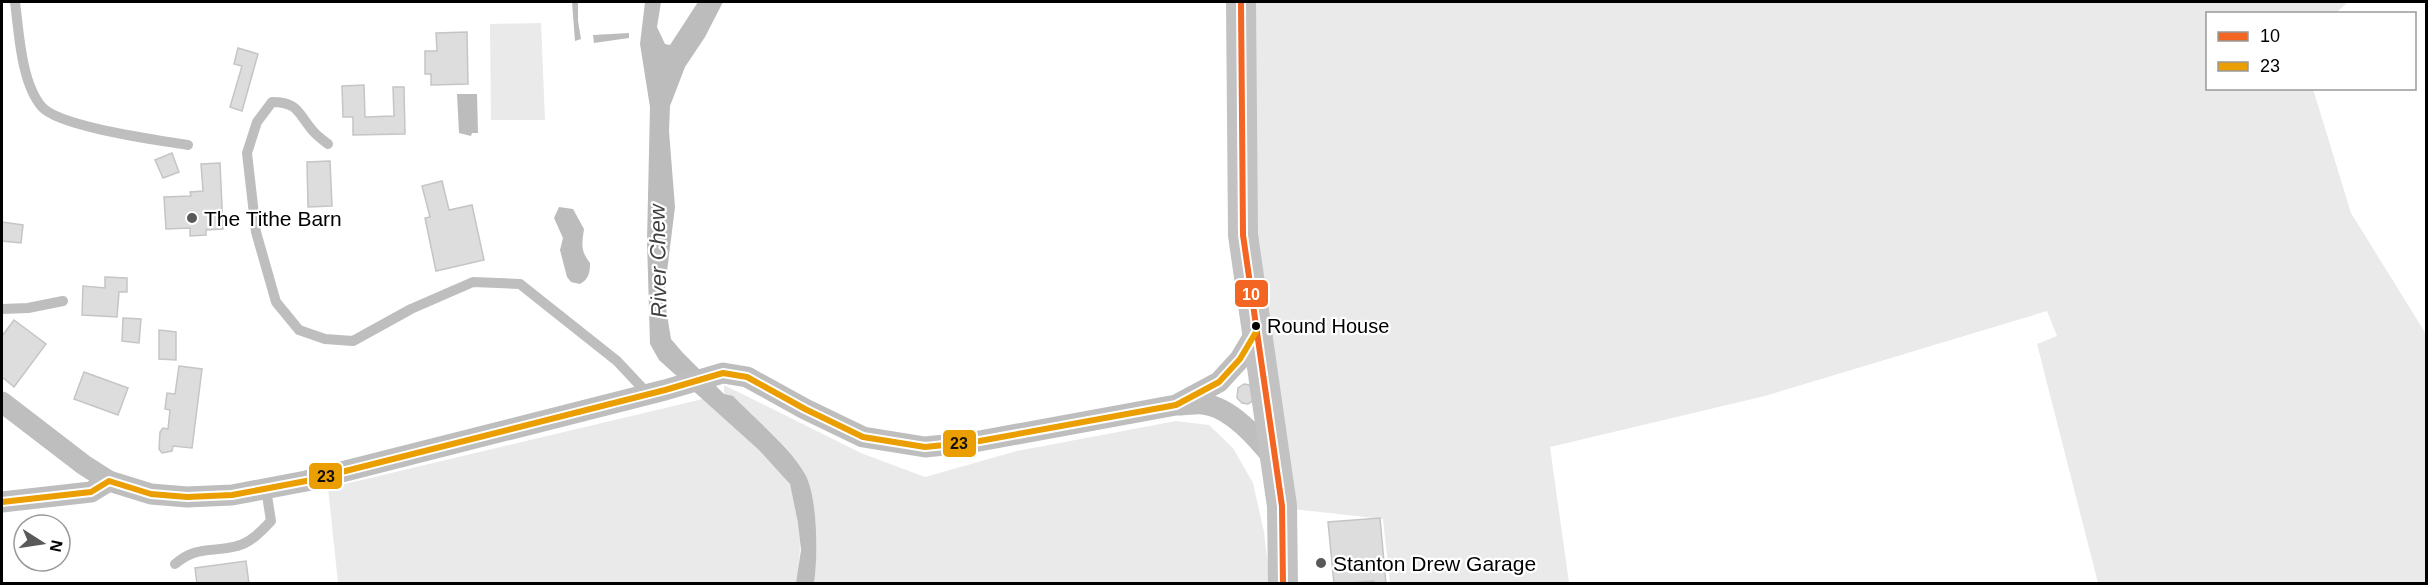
<svg xmlns="http://www.w3.org/2000/svg" width="2428" height="585" font-family="Arial,sans-serif">
  <rect width="100%" height="100%" fill="#fff"/>
  <!-- green -->
  <g fill="#eaeaea">
    <polygon points="1254,2 2348,2 2336,13 2208,14 2208,88 2313,89 2351,213 2426,334 2426,583 2098,583 2037,344 2057,336 2047,311 1765,396 1550,447 1569,583 1390,583 1383,519 1293,509 1269,352 1248,152"/>
    <polygon points="541,23 545,120 491,120 490,24"/>
    <path d="M724,385l137,68 64,24 92,-26 159,-30 33,4 24,23 20,35 11,49 6,51h-456c4,-25 4,-86 -9,-109 -13,-26 -51,-56 -72,-77l-9,-3z"/>
    <path d="M703,399c25,23 69,56 86,84 13,21 13,77 7,101l-458,-1 -10,-95z"/>
  </g>
  <!-- water -->
  <g fill="#bcbcbc">
    <polygon points="572,2 578,2 578,21 581,39 575,41"/>
    <path d="M645,2h16l-4,25 8,17 5,1 28,-43h25l-18,35 -20,30 -15,39 -1,25 6,76 -11,89 7,43 12,14 41,41 9,2c21,22 58,52 72,78 13,23 13,84 9,109h-18l5,-33 -3,-27 -8,-39 -31,-34 -100,-90 -9,-16 -3,-103 3,-134 -10,-63z"/>
    <polygon points="629,33 629,38 594,43 593,35"/>
    <polygon points="457,94 477,94 478,133 472,133 471,136 459,133"/>
    <path d="M559,207l14,2 11,20c-2,15 -4,21 6,34 0,9 -1,16 -10,21l-9,-2 -4,-5 -7,-27 3,-12 -9,-20z"/>
  </g>
  <!-- building -->
  <g fill="#ddd" stroke="#c5c5c5" stroke-width="1.5">
    <polygon points="467,32 468,84 431,85 431,74 425,74 425,51 437,51 436,33"/>
    <polygon points="238,48 258,54 242,111 230,107 242,66 234,64"/>
    <polygon points="364,85 365,117 394,116 393,87 404,87 405,134 353,135 353,117 343,117 342,86"/>
    <polygon points="172,153 179,172 163,178 155,160"/>
    <polygon points="330,161 332,206 308,207 307,162"/>
    <polygon points="220,163 223,229 206,230 206,235 190,236 190,228 166,229 164,197 191,196 190,192 203,191 201,164"/>
    <polygon points="442,181 449,210 472,205 484,260 436,271 425,218 430,217 422,186"/>
    <polygon points="2,222 23,225 21,243 2,241"/>
    <polygon points="105,277 127,278 127,292 119,292 117,317 82,315 83,286 105,288"/>
    <polygon points="123,318 141,319 139,343 122,341"/>
    <polygon points="14,320 46,344 14,387 2,377 2,336"/>
    <polygon points="159,330 176,332 176,360 159,359"/>
    <polygon points="179,366 202,369 192,448 173,446 172,451 162,453 159,449 160,432 163,428 168,429 170,410 165,409 167,393 175,394"/>
    <polygon points="84,372 128,388 118,415 74,399"/>
    <polygon points="1244,384 1250,385 1253,401 1248,404 1242,403 1237,398 1238,388"/>
    <polygon points="1380,518 1386,584 1374,584 1374,581 1334,584 1328,522"/>
    <polygon points="246,561 249,584 197,584 195,568"/>
  </g>
  <g fill="none" stroke-linecap="round" stroke-linejoin="round">
    <!-- lane -->
    <g stroke="#bebebe" stroke-width="10">
      <path d="M15,2c4,30 6,81 27,105 18,20 116,33 146,38"/>
      <path d="M328,144c-5,-4 -11,-8 -15,-13 -15,-17 -14,-29 -41,-29l-15,20 -10,31 9,79 20,70 23,28 26,9 28,2 58,-32 62,-27 47,2 97,77 31,33"/>
      <polyline points="2,309 28,308 63,301"/>
      <path d="M175,564c23,-19 36,-11 62,-18 14,-3 25,-16 34,-25l-5,-32"/>
    </g>
    <!-- street -->
    <g stroke="#bebebe" stroke-width="21">
      <polyline points="2,402 84,465 109,481"/>
      <path d="M1179,405c8,0 17,-2 24,-1 28,3 55,35 71,55"/>
      <polyline points="2,502 91,492 109,481 151,494 187,497 232,495 306,481 665,390 723,373 747,377 805,409 863,437 925,447 974,442 1176,405 1219,382 1240,359 1256,332"/>
    </g>
    <!-- secondary -->
    <polyline stroke="#c2c2c2" stroke-width="30" points="1241,2 1243,235 1282,506 1283,584"/>
    <!-- bus-1 casing -->
    <g stroke="#fff" stroke-width="10">
      <polyline id="bus-1" points="1241,2 1243,235 1282,506 1283,584"/>
    </g>
    <!-- bus-2 casing -->
    <g stroke="#fff" stroke-width="10">
      <polyline id="bus-2" points="2,502 91,492 109,481 151,494 187,497 232,495 306,481 665,390 723,373 747,377 805,409 863,437 925,447 974,442 1176,405 1219,382 1240,359 1256,332"/>
    </g>
    <!-- bus-1 -->
    <use href="#bus-1" stroke="#f26522" stroke-width="6"/>
    <!-- bus-2 -->
    <use href="#bus-2" stroke="#eb9e00" stroke-width="6"/>
  </g>
  <!-- markers -->
  <g fill="#595959" stroke="#fff" stroke-width="2">
    <circle cx="192" cy="218" r="6"/>
    <circle cx="1321" cy="563" r="6"/>
  </g>
  <circle fill="#000" stroke="#fff" stroke-width="2" cx="1256" cy="326" r="5"/>
  <g text-anchor="middle" dominant-baseline="central" stroke-width="4.5" stroke-linejoin="round" paint-order="stroke">
    <!-- bus labels -->
    <g font-size="20" fill="#000" stroke="#fff" text-anchor="start">
      <text x="1267" y="326">Round House</text>
    </g>
    <!-- poi labels -->
    <g font-size="21" fill="#000" stroke="#fff" text-anchor="start">
      <text x="204" y="218">The Tithe Barn</text>
      <text x="1333" y="563">Stanton Drew Garage</text>
    </g>
    <!-- water labels -->
    <g font-size="22" font-style="italic" fill="#414141" stroke="#fff">
      <text transform="translate(658 261) rotate(-91)">River Chew</text>
    </g>
  </g>
  <g stroke="#fff" stroke-width="2">
    <rect x="1234" y="279" width="35" height="29" rx="6" fill="#f26522"/>
    <rect x="942" y="429" width="35" height="29" rx="6" fill="#eb9e00"/>
    <rect x="308" y="462" width="35" height="28" rx="6" fill="#eb9e00"/>
  </g>
  <g font-size="16" text-anchor="middle" font-weight="bold" fill="#fff">
    <text x="1251" y="300">10</text>
  </g>
  <g font-size="16" text-anchor="middle" font-weight="bold" fill="#111">
    <text x="959" y="449">23</text>
    <text x="326" y="482">23</text>
  </g>
  <!-- border -->
  <rect width="2428" height="585" fill="none" stroke="#000000" stroke-width="6"/>
  <!-- legend -->
  <rect x="2206" y="12" width="210" height="78" fill="#ffffff" stroke="#999999" stroke-width="1.5"/>
  <rect x="2218" y="32" width="30" height="9" fill="#f26522" stroke="#999999" stroke-width="1.5"/>
  <text x="2260" y="42" font-size="18" fill="#000000">10</text>
  <rect x="2218" y="62" width="30" height="9" fill="#eb9e00" stroke="#999999" stroke-width="1.5"/>
  <text x="2260" y="72" font-size="18" fill="#000000">23</text>
  <!-- north arrow -->
  <g transform="translate(42 543) rotate(102)"><circle r="28" fill="#ffffff" stroke="#999999" stroke-width="1.5"/>
  <path d="M0-4.5L10 22L0 15L-10 22Z" fill="#595959"/>
  <text y="-9" font-size="16" font-weight="bold" text-anchor="middle" fill="#000000">N</text>
  </g>
</svg>
